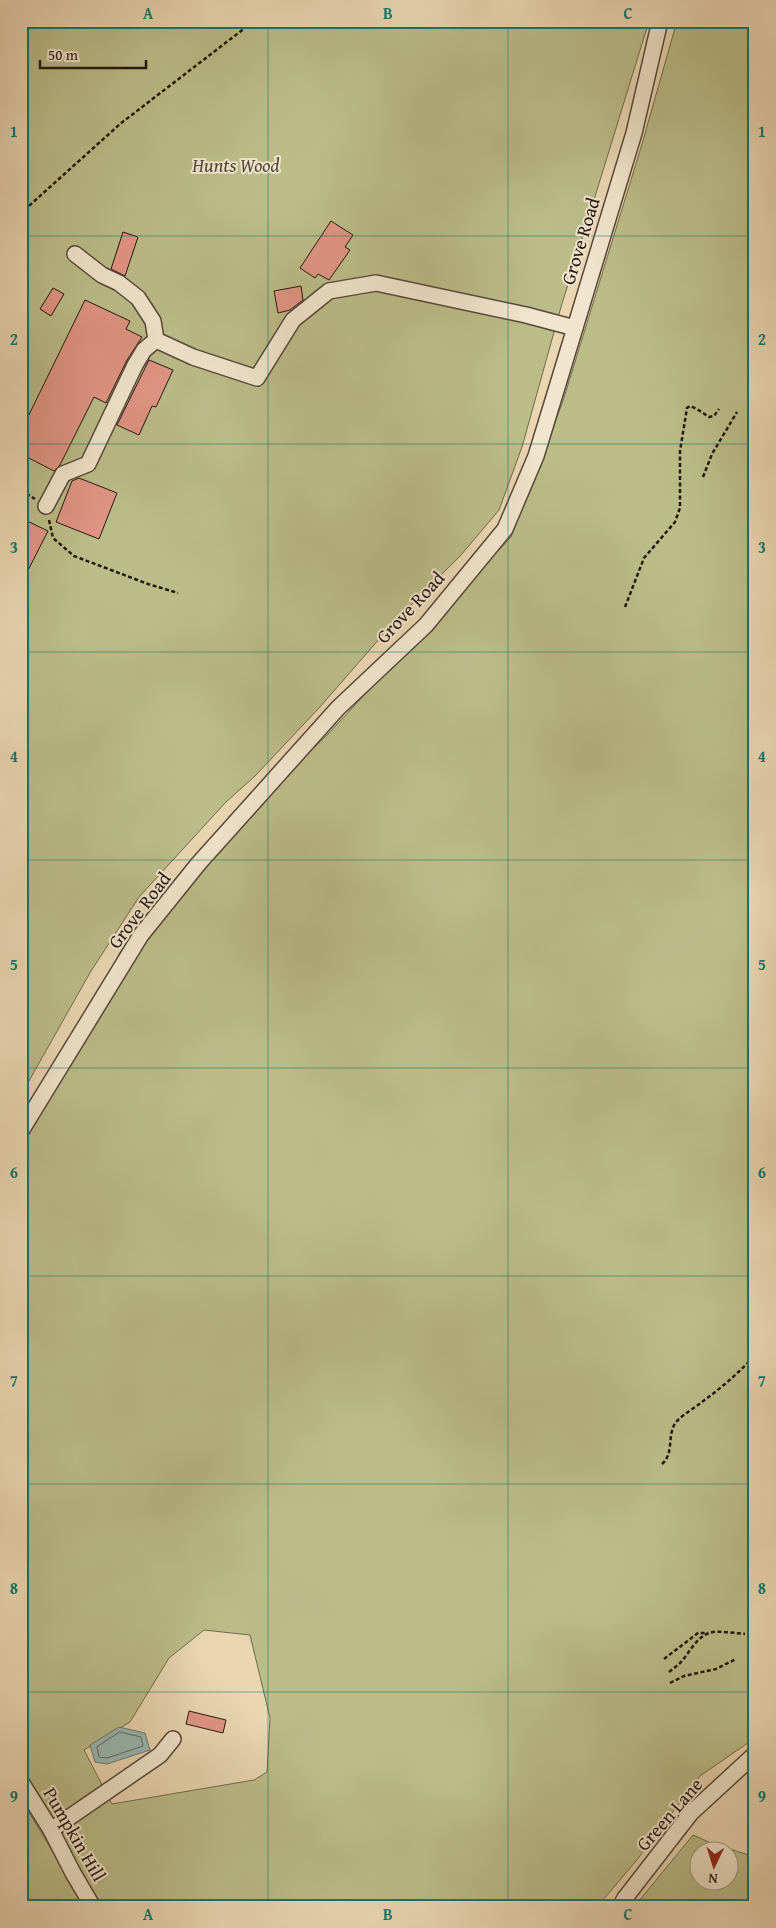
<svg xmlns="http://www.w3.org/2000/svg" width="776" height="1928" font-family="'Gentium Book Plus',serif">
  <rect width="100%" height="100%" fill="#ead7b2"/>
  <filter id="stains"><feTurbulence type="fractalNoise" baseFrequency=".004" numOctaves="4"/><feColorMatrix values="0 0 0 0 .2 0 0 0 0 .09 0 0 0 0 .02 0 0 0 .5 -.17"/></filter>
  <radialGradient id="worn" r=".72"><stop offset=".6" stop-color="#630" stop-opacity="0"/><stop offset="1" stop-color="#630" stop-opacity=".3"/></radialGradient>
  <!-- green -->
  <g fill="#bbbd89" stroke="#706a4e" fill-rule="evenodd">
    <polygon points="21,21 649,21 561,307 522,447 499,510 461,555 394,622 319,708 255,776 226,802 139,897 91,971 21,1095"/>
    <path d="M677,21h78v1717l-55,38 -64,85 -39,46h-498l-78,-135v-648l71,-105 27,-65 33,-47 34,-36 142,-137 183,-197 52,-136 79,-257zM204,1630l46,5 20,83 -3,54 -13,8 -142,24 -28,-54 46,-28 39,-64z"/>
    <polygon points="21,1799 86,1907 21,1907"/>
    <path d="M693,1835l18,8 44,14v50h-121zM698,1850h30v30h-30z"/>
  </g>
  <!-- water -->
  <polygon fill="#99b8b3" stroke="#6a7873" points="119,1727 145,1733 150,1750 107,1764 95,1762 90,1745"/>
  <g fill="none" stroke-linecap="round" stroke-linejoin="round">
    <!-- shore -->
    <polygon stroke="#5e6862" stroke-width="1" points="120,1732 141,1737 143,1746 107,1758 99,1757 97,1747"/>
  </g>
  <!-- building -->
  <g fill="#e09584" stroke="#241712">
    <polygon points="331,221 353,235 345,247 350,250 329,280 318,274 315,278 300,268"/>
    <polygon points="123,232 138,237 125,276 111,269"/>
    <polygon points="301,286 303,300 290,310 278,313 274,291"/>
    <polygon points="53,288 64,294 51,316 40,309"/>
    <polygon points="85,300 130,321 126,329 142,337 127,360 106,403 94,397 60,465 54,471 21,454 21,431"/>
    <polygon points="149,360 173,370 156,407 152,406 139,435 117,425"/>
    <polygon points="79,478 117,493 99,539 56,522 72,481"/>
    <polygon points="21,518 48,531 21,584"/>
    <polygon points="189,1711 226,1720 223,1733 186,1724"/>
  </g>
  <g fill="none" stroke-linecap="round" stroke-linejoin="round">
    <!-- minor casing -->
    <g stroke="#56473a" stroke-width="18">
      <g id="minor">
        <polyline points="75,254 102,275 119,283 138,298 153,321 156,340 193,357 257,378 293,320 329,291 376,283 526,315 575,328"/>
        <polyline points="46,506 63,474 88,464 135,365 144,350 156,340"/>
        <polyline points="21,1131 141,935 199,863 338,708 426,625 505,529 536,456 558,384 634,133 660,21"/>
        <polyline points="21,1782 51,1830 73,1873 93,1907"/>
        <polyline points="51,1830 160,1755 173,1739"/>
        <polyline points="620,1907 625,1898 691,1813 755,1754"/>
      </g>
    </g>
    <!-- path -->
    <g stroke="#241712" stroke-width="2.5" stroke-dasharray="4 2.5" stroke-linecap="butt">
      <polyline points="21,216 30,205 120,124 254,21"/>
      <polyline points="703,477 712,454 737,412"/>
      <polyline points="21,490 35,499"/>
      <polyline points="49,520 53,538 74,556 148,584 178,593"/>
      <polyline points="625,607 644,558 675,522 680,508 680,451 687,408 690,406 697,409 709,417 714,416 719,409"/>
      <path d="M662,1464c13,-11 4,-31 15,-43 7,-7 17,-13 25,-19 19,-14 37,-29 53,-47"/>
      <polyline points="664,1659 698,1633 708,1633"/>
      <path d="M669,1672c4,-3 8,-6 12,-10 9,-10 16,-27 32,-30 10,-1 21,1 32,2"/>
      <polyline points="670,1683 684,1676 716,1669 736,1659"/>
    </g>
    <!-- minor -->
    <use href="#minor" stroke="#f1e5cd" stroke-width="15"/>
  </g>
  <!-- grid -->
  <path fill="none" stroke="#0f766e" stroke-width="1" stroke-opacity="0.55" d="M268,21v1886M508,21v1886M21,236h734M21,444h734M21,652h734M21,860h734M21,1068h734M21,1276h734M21,1484h734M21,1692h734"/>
  <g text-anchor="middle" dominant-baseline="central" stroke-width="4" stroke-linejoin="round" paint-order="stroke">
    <!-- park labels -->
    <g font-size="19" font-style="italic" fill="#514936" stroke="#f1e5cd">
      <text x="236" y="165">Hunts Wood</text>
    </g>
    <!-- street labels -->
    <g font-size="19" fill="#241712" stroke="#f1e5cd">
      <text transform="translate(580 241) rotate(-73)">Grove Road</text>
      <text transform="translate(410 607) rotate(-47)">Grove Road</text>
      <text transform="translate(139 910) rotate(-53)">Grove Road</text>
      <text transform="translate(669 1814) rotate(-49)">Green Lane</text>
      <text transform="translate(75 1834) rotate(60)">Pumpkin Hill</text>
    </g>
  </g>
  <!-- margin -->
  <rect width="776" height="1928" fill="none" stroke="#ead7b2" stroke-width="55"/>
  <!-- north arrow -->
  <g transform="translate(714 1866) rotate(184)"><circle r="24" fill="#f1e5cd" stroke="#9f9382"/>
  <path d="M0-4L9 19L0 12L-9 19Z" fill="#8f2418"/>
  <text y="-8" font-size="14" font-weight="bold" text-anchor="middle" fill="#241712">N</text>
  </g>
  <!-- scale -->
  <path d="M40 60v8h106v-8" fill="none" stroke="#241712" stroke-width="2.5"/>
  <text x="48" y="60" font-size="15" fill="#241712" stroke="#f1e5cd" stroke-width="4" paint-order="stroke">50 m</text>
  <rect x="28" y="28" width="720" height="1872" fill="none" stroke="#0f766e" stroke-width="2"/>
  <g font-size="16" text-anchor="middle" font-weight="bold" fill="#0f766e">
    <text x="148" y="19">A</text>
    <text x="388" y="19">B</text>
    <text x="628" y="19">C</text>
    <text x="14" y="137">1</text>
    <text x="762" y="137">1</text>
    <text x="14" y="345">2</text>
    <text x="762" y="345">2</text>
    <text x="14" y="553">3</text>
    <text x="762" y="553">3</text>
    <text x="14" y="762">4</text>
    <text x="762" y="762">4</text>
    <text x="14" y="970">5</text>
    <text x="762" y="970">5</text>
    <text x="14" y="1178">6</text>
    <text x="762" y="1178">6</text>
    <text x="14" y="1386">7</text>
    <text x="762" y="1386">7</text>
    <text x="14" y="1594">8</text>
    <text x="762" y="1594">8</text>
    <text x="14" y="1802">9</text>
    <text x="762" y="1802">9</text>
    <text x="148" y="1920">A</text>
    <text x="388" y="1920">B</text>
    <text x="628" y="1920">C</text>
  </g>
  <rect width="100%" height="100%" filter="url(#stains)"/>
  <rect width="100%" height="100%" fill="url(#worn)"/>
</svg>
